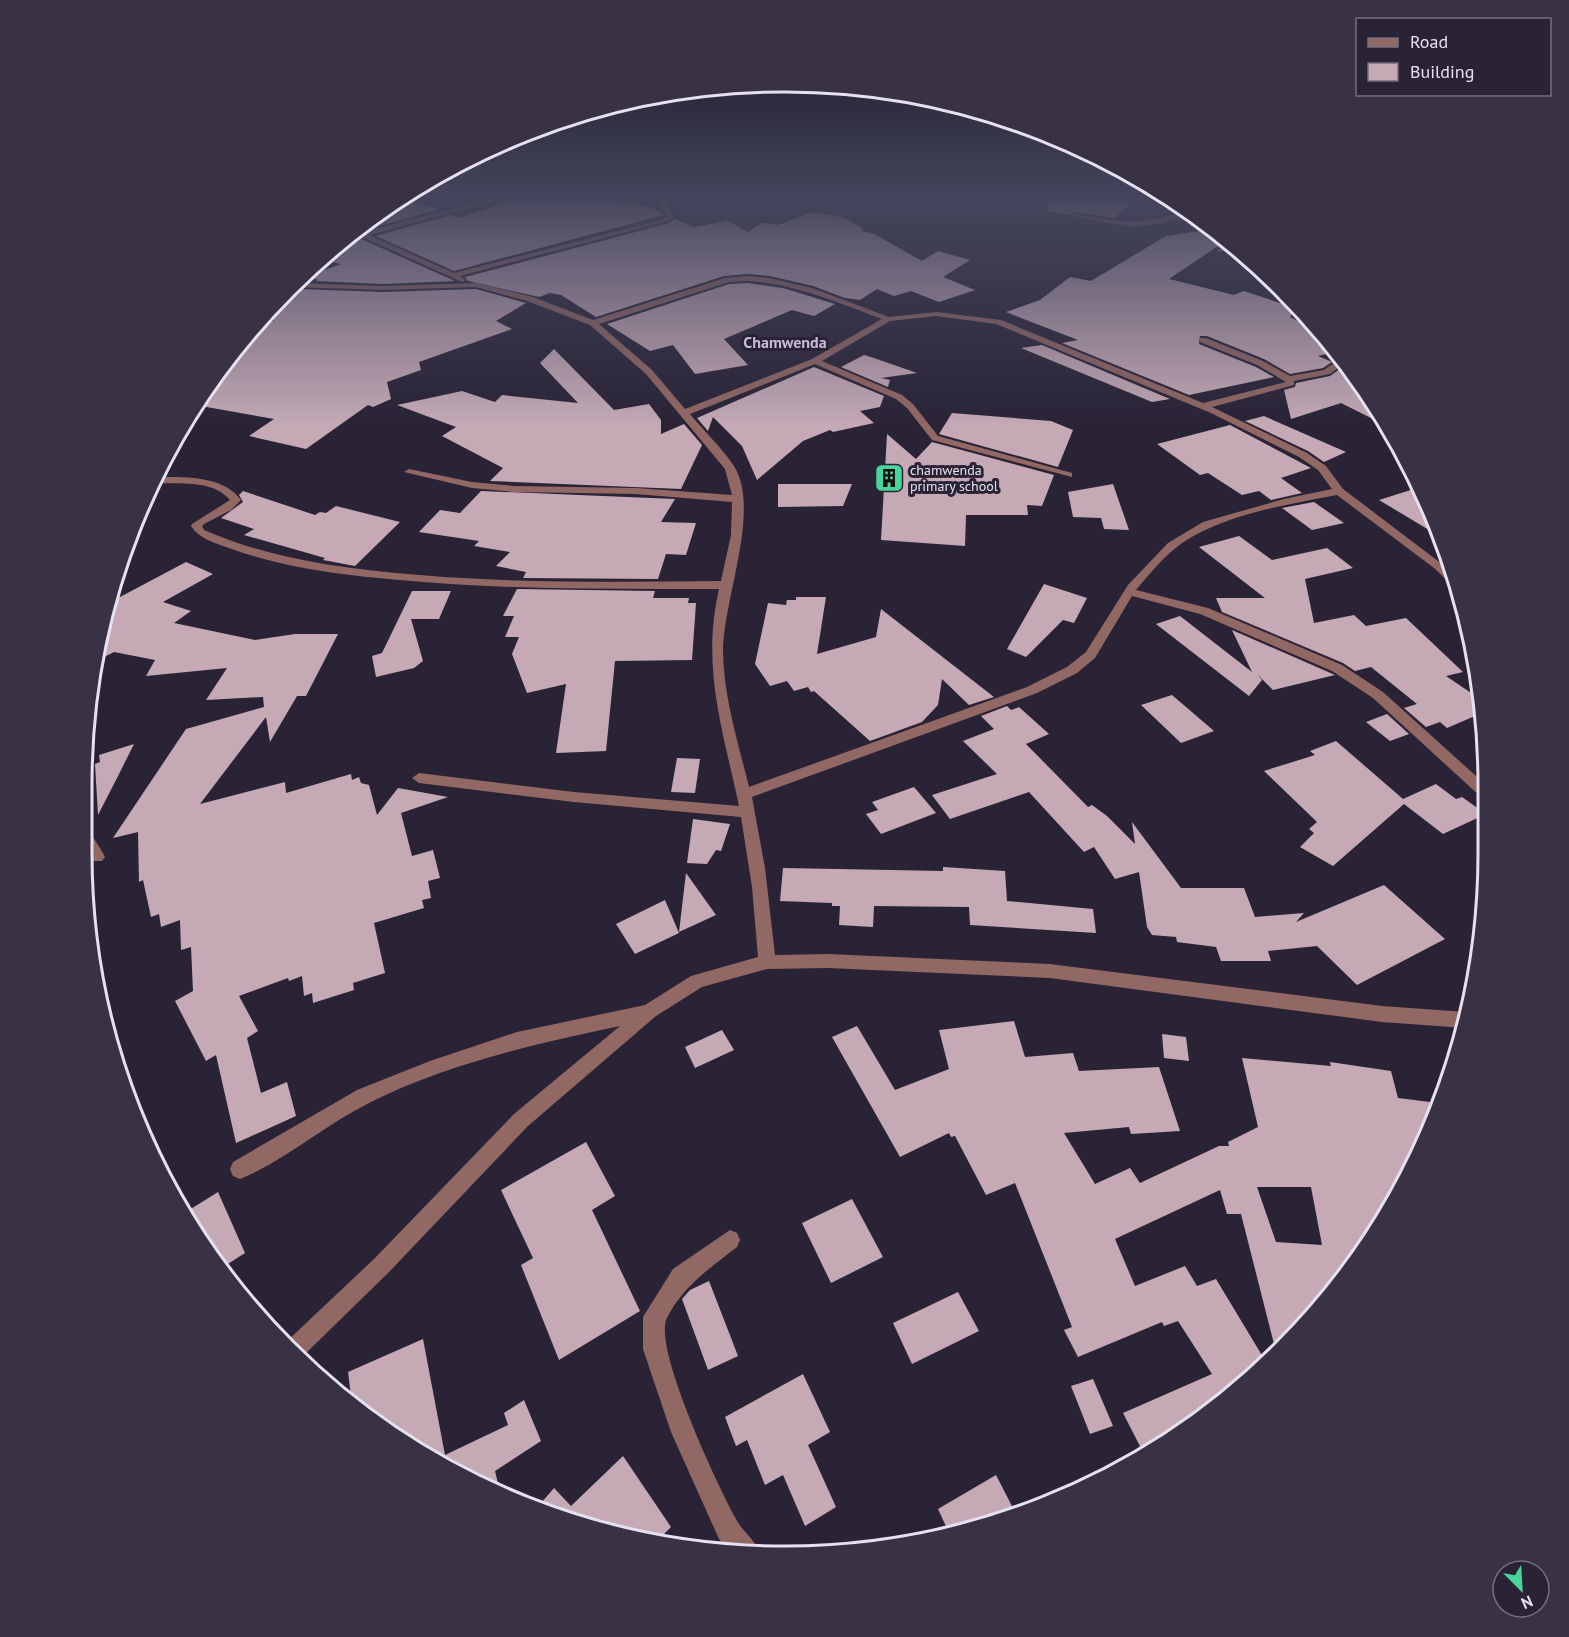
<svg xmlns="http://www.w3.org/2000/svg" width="1569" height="1637" font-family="'PT Sans',sans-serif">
  <rect width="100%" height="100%" fill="#2a2336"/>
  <!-- building -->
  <g fill="#c5aab6" fill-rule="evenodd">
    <polygon points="508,198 611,198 654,209 664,215 454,271 376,236 451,215 459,218 506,202"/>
    <polygon points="1049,198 1106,198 1132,203 1114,218 1074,212 1069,215 1048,211"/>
    <polygon points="407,199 438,210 363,230 356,226 396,202"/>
    <polygon points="812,212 844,218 862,228 862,231 874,234 922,261 938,251 970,260 943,277 975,290 939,302 911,291 894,296 877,289 860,300 845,298 813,286 770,276 748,274 724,276 596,317 561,295 550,293 539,297 468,281 465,277 666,224 675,219 694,227 728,221 748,232 761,223 778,225"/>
    <polygon points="1211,229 1229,242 1215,248 1169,279 1234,295 1244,291 1295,308 1290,317 1320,332 1325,338 1316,343 1335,352 1318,356 1332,362 1323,368 1290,374 1264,359 1207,336 1200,336 1199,344 1256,367 1274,377 1189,395 1062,343 1078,340 1006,312 1040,300 1070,277 1091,281 1166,236"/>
    <polygon points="349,233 350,234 455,281 383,284 316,281 318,280 307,276 341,264 332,262 337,260 324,256"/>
    <polygon points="748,283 783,288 835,304 814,316 792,310 724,339 748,365 695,374 673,345 650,351 607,324 729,284"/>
    <polygon points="298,289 383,292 476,289 526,303 496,321 512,329 419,362 421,370 387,382 391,399 373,407 368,405 306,449 249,436 274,419 195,405 248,331 275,320 260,317 280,298"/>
    <polygon points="1042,345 1170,399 1152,402 1021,348"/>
    <polygon points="554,349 614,410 649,404 661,420 661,434 684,424 702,445 681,489 490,481 503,468 442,436 456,427 397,405 462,391 495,402 502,395 578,403 540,363"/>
    <polygon points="864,355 874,358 917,373 881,378 890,380 888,387 841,367"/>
    <polygon points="1344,366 1351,369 1385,425 1341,403 1291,419 1284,390 1295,387 1296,383 1330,376"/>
    <polygon points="814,367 884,396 880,407 860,411 874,423 833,432 830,430 803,441 757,480 742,446 713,417 708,431 697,418"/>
    <polygon points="952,413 1051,421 1073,430 1058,467 939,434"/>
    <polygon points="1264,416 1282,424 1346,452 1324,462 1308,451 1245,421"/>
    <polygon points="1230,425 1311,468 1281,478 1302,493 1271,500 1259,491 1242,495 1208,473 1200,475 1157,444"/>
    <polygon points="887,434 916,459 932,442 1054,475 1042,506 1027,505 1028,515 966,515 965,546 881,540"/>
    <polygon points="778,484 852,484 843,506 778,507"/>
    <polygon points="1113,484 1129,530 1104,529 1101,518 1073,517 1068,492"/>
    <polygon points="1414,489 1423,494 1439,536 1379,500"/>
    <polygon points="243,491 315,515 320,512 326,513 336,506 400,522 355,566 323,560 325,558 244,535 254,529 221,518 243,502 239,495"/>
    <polygon points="481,491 675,499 661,522 696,523 686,555 666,554 658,579 523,578 526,572 496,566 510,552 474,546 479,541 419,532 440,510 460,513"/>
    <polygon points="1314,502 1344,523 1312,530 1282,508"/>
    <polygon points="1239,536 1272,560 1327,548 1353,568 1305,579 1314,623 1354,615 1366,626 1406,618 1463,672 1446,676 1480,699 1482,713 1447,728 1440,722 1426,727 1404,708 1417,704 1371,667 1355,671 1343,663 1222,612 1216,598 1265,598 1199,547"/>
    <polygon points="186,562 213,574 163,602 191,611 174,623 255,640 295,634 338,634 306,696 297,696 270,742 266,717 200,804 285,782 286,793 351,774 352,780 359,777 361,783 369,785 377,815 398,788 448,797 401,813 412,856 433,850 440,878 428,881 431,898 422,900 424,908 374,923 385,973 353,983 354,990 313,1003 312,993 304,996 302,976 289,981 288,978 239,996 258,1031 247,1038 261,1093 287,1082 296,1116 236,1143 216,1055 206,1061 175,1001 193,991 191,947 181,950 180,920 161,927 159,914 151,917 143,880 139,882 138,832 113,838 186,729 264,707 263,697 206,700 227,668 146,676 155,660 114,652 94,662 111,589 120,597"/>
    <polygon points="1044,584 1087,598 1074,623 1063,620 1026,657 1007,649"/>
    <polygon points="517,589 655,591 653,598 689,598 688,603 696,603 692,660 615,661 606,751 556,753 566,684 527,693 512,654 519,637 505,637 514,616 503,616"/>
    <polygon points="412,591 451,591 439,619 411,619 423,661 414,668 376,677 372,656 382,653"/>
    <polygon points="796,597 826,597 817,654 876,637 881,609 994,697 969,705 942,679 938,705 922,722 870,741 814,691 811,692 808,687 794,691 787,681 770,686 755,664 768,603 786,605 787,600 796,600"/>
    <polygon points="1180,616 1252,672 1232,630 1335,675 1273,690 1257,674 1262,680 1249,696 1156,624"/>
    <polygon points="1172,695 1214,731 1181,743 1141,705"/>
    <polygon points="1007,706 1011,710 1019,707 1049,734 1026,744 1088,807 1092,805 1107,816 1135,844 1132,822 1181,888 1244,888 1255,917 1304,913 1296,922 1384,885 1445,939 1357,985 1317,946 1268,951 1271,961 1221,961 1216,947 1177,942 1176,937 1152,935 1147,927 1139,872 1115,879 1094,847 1084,852 1029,792 950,819 932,795 997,774 963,741 994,729 981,716"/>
    <polygon points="1387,714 1409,734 1390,741 1366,722"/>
    <polygon points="1336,741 1403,799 1436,784 1456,799 1462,797 1486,814 1443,834 1404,804 1333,866 1300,847 1314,833 1309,829 1317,822 1264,771 1315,755 1310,751"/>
    <polygon points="134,744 117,778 98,815 95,764 100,762 99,755"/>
    <polygon points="677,758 700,759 695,793 671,792"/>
    <polygon points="914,787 936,813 881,834 866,814 878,810 872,802"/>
    <polygon points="693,819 730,824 721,851 716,850 707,864 687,863"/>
    <polygon points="943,867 1005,871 1007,901 1093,909 1096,933 970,925 969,907 874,906 873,927 839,925 840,906 832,906 832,903 780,901 783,868 943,871"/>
    <polygon points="686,873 716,915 679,932"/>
    <polygon points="665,900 679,933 635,954 616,924"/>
    <path d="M1014,1021l11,36 48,-4 6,18 80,-4 21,64 -49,3 -2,-7 -65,6 31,51 35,-16 10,15 79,-37h10l-1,-4 30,-15 -16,-69 89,8 -1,-4 61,9 7,27 40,5 -23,61 -73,117 -66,71 -35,-138h-14l-7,-24 -105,49 20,47 50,-20 12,20 19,-7 50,83 -18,20 -103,74 -22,-43 89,-39 -34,-53 -14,5 -2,-4 -84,35 -14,-27 8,-3 -57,-144 -29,12 -31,-59 -4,1 -2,-4 -49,24 -68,-120 25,-11 38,64 54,-21 -10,-39zM1257,1187h54l11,58 -46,-3z"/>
    <polygon points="722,1030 734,1050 695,1068 685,1047"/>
    <polygon points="1162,1034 1186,1037 1189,1061 1164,1058"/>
    <polygon points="586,1142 615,1196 592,1210 640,1311 559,1360 521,1265 533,1258 501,1190"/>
    <polygon points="218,1192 245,1253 220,1269 186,1212"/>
    <polygon points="852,1199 883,1257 831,1283 802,1223"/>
    <polygon points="709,1281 738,1356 708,1370 682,1299 690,1290"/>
    <polygon points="958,1292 979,1331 912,1364 893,1323"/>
    <polygon points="423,1339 445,1455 508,1425 504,1413 524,1400 541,1441 495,1471 500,1492 432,1462 352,1404 348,1372"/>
    <polygon points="803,1374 830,1432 808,1445 836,1507 805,1526 783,1475 765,1485 747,1440 736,1446 725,1417"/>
    <polygon points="1093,1379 1113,1426 1090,1434 1071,1386"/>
    <polygon points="623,1456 671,1527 656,1542 558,1519 536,1509 554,1488 571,1506"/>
    <polygon points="996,1475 1015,1512 967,1532 950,1535 938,1509"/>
  </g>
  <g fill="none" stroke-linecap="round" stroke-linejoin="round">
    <!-- minor -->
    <g fill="#926865" fill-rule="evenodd">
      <polygon points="495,198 506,198 369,235 454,273 661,220 667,216 658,198 664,198 674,217 665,222 460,276 466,280 462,282 351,232 354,228 363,232"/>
      <path d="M1186,211l4,3 -33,10 -26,3 -60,-11 3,-2c43,8 69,12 112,-3z"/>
      <polygon points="1232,244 1236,247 1220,252 1216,250"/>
      <path d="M748,276l21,2 43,10 77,29 47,-5 65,8 202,83 83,-21 -29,-17 -57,-23v-4h6l57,23 27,15 34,-6 19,-13 3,5 -16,12 -36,7v4l-82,22 95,46 19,13 17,23 99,75 11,10 5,13 -5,-1 -19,-18 -97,-73c-51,10 -118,20 -160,52 -15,11 -29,29 -41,43l72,18 134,57 41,27 103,93v13l-5,-1 -108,-99 -41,-27 -132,-57 -68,-18 -37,62 -18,15 -40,20 -285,104 13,71 10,87 53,-1 222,10 332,42 84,6 -1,16 -83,-6 -332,-44 -222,-10 -61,1 -65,18 -46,29 -128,110 -139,146 -89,87 -15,-16 90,-85 139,-144 106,-88c-85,18 -171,37 -249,76 -45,22 -85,58 -131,77l-7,-3 -3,-7 3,-7 124,-72 73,-29 87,-29 128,-27 46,-29 67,-19 -6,-70 -11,-70 -167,-15 -155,-19 -7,-5 7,-5 155,19 165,14c-16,-76 -38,-138 -20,-217 -106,0 -213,1 -320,-9 -57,-5 -116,-12 -170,-32 -14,-5 -30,-9 -38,-22l1,-2 38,-24c-17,-21 -53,-16 -77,-17l2,-6c29,0 68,-2 86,23l-10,10 -27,14 -2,2 2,4c76,33 158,41 240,47 92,6 184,5 277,4l10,-46 1,-33 -96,-8 -122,-2 -42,-4 -68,-16 5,-3 63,13 42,4 122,2 96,7 -7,-26 -79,-95 -56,-49 -63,-24 -51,-14 -93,3 -91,-3 4,-4 87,3 93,-3 57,14 60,23 132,-42zM748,281c48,3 90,22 134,38l-70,40 -127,50 -33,-39 -53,-46 130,-42zM936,316l60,8 215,89 88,44 19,13 14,19 -48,10 -81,23 -35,21 -40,42 -42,67 -19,15 -40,20 -278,100c-11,-45 -26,-92 -26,-138 1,-51 38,-140 11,-183 -12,-18 -30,-35 -44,-52l125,-50 81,35 11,9 25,32 140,37v-4l-134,-37 -25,-32 -11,-9 -80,-34 68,-40z"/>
      <path d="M82,828c10,4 18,20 23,29l-3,4h-10l-11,-16z"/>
      <path d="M730,1230l7,3 3,7 -3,7c-27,21 -54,39 -70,71 -15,29 52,170 69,201 6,12 18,20 24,33l-30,-1 -11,-12 -48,-107 -28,-83v-32l30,-48z"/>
    </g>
  </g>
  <!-- sky -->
  <linearGradient id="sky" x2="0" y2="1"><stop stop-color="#17131e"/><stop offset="0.46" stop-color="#44455d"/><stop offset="1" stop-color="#44455d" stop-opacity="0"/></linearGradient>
  <rect width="1569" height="427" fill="url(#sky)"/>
  <!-- icons -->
  <defs>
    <g id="building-square" transform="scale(1.5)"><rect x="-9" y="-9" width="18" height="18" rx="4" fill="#49d49c" stroke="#2a2336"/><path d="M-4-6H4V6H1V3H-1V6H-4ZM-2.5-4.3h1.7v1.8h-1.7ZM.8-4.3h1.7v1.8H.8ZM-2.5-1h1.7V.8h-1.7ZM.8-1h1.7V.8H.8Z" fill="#111"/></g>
  </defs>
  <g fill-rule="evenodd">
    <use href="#building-square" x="889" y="478"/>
  </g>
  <g text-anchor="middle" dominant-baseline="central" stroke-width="6" stroke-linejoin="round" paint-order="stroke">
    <!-- far-poi labels -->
    <g font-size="14" fill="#e6e1ee" stroke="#2a2336" text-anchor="start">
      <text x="910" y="470">chamwenda<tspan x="910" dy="16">primary school</tspan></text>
    </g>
    <!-- far-quarter labels -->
    <g font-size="16" font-weight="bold" fill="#c5bbd5" stroke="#2a2336">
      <text x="785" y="342">Chamwenda</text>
    </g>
  </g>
  <!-- crop -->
  <path d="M0 0H1569V1637H0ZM785 92H785A693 693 0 0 1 1478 785V853A693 693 0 0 1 785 1546H785A693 693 0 0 1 92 853V785A693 693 0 0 1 785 92Z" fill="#393245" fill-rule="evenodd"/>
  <path fill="none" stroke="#e6e1ee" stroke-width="3" d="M785 92H785A693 693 0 0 1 1478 785V853A693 693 0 0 1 785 1546H785A693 693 0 0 1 92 853V785A693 693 0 0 1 785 92Z"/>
  <!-- legend -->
  <rect x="1356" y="18" width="195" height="78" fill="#2a2336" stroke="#756f80" stroke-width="1.5"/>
  <rect x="1368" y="38" width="30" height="9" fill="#926865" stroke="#756f80" stroke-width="1.5"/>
  <text x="1410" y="48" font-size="18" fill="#e6e1ee">Road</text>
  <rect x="1368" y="63" width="30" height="18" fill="#c5aab6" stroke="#756f80" stroke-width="1.5"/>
  <text x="1410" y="78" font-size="18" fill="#e6e1ee">Building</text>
  <!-- north arrow -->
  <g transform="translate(1521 1589) rotate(156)"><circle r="28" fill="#2a2336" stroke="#756f80" stroke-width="1.5"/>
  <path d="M0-4.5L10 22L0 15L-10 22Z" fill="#49d49c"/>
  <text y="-9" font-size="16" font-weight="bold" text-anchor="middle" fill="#e6e1ee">N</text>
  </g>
</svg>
